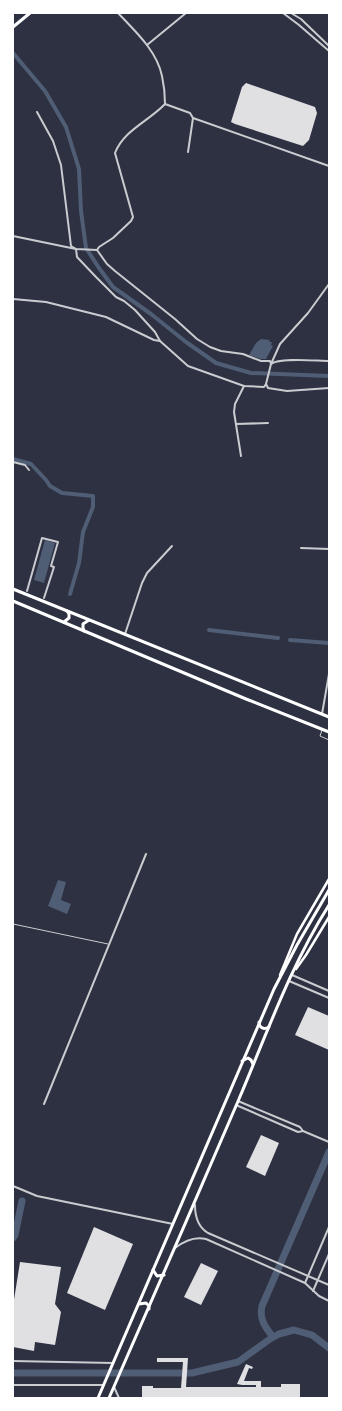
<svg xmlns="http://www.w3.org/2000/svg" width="342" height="1411" font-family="'Source Serif 4',serif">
  <rect width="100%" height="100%" fill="#2d3142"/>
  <!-- water -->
  <g fill="#4f5d75">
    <polygon points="261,339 270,340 269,342 272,342 271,345 273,346 266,359 261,359 249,355 256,343"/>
    <polygon points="45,540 55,543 44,583 34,580"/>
    <polygon points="58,880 66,882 61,900 71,904 67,914 48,906"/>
  </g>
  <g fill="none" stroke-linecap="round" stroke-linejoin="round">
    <!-- canal -->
    <g stroke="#4f5d75" stroke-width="4">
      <polyline points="13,53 45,91 66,127 79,169 81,211 86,248 99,268 113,287 151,314 186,342 216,363 251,373 329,376"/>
      <polyline points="13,459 31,464 46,480 50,486 62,493 93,496 93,507 83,532 79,563 70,594"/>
      <polyline points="209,630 278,638"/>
      <polyline points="290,640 329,643"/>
    </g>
    <!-- river -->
    <g stroke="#4f5d75" stroke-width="7">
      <polyline points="13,1238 15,1235 22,1201"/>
      <path d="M273,1337c-8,-10 -14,-18 -11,-31l67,-154"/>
      <polyline points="13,1373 192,1373 238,1362 270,1339 279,1334 294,1330 312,1335 329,1348"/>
    </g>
  </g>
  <!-- building -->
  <g fill="#e0e0e3">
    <polygon points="246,83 315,107 317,113 309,140 303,146 235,124 231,122 242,87"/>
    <polygon points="308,1007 329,1016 329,1050 295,1035"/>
    <polygon points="261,1135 279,1143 265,1176 246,1167"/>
    <polygon points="94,1227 133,1244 105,1310 67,1293"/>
    <polygon points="20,1262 61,1267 55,1304 61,1312 55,1345 35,1342 34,1351 13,1347 13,1306"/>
    <polygon points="201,1263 218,1271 201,1305 184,1297"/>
    <polygon points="157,1358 188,1358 186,1387 256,1387 256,1385 242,1385 237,1384 246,1364 253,1367 252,1369 249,1368 244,1381 261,1381 261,1387 281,1387 281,1384 300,1384 300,1398 142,1398 142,1386 153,1386 153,1388 181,1388 183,1362 157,1362"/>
  </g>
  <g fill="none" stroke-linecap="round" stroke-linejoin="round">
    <!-- service -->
    <g stroke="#caccd0" stroke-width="1">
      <polyline points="322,730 320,736 329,740"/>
      <polyline points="13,924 108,944"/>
    </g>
    <!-- minor -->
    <g stroke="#caccd0" stroke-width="2">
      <polyline points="147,45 186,13"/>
      <polyline points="165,104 190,113 193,118 188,152"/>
      <polyline points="37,112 53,141 61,165 71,246 76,249 77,257 96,277 116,297 124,301 135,310 155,332 160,341 188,366 244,386 264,387 266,384 268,388 287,391 329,388"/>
      <polyline points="193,118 329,166"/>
      <path d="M13,236l63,13 21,1 2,-3 14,-9 18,-17 2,-4 -18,-64c9,-23 34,-32 50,-49 0,-9 -1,-19 -3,-28 -5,-25 -27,-45 -44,-63"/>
      <path d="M97,250l10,14 8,7 60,48 22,20 13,8 11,4 22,3 18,7h9l1,3c9,-7 46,-3 58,-3"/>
      <polyline points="13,299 46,302 106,317 154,340 160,341"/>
      <polyline points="266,384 271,364 280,344 308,313 329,284"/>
      <polyline points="236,424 268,423"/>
      <polyline points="241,456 234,412 235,404 244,386"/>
      <polyline points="13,462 25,465 29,470"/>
      <polyline points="301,548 329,549"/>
      <polyline points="27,591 42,538 58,542 51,566 54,567 44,598"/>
      <polyline points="125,634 142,583 147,573 172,546"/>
      <polyline points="322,714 329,674"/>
      <polyline points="44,1104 146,854"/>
      <polyline points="13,1361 113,1363"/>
      <polyline points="13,1385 103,1385"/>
    </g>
    <!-- tertiary -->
    <g stroke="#caccd0" stroke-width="2">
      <polyline points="283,13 299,25 329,51"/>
      <polyline points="291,13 301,19 329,46"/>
      <polyline points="292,975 329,991"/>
      <polyline points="289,981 329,998"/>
      <polyline points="238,1101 300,1127 303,1131 329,1142"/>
      <polyline points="236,1105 298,1132 303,1131"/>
      <polyline points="13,1186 37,1196 173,1224"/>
      <path d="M195,1205c0,11 3,22 13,28l121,52"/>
      <path d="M175,1248c9,-7 19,-12 31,-9l99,44 14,13 10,5"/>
      <polyline points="305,1283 329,1227"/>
      <polyline points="313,1291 329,1254"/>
      <polyline points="114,1387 119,1398"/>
    </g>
    <!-- secondary -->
    <g stroke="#fff" stroke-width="2.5">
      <polyline points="296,969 306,955 329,917"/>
      <polyline points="280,975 297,934 329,879"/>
    </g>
    <!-- primary -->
    <g stroke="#fff" stroke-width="3">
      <polyline points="13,589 329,717"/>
      <polyline points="13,601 246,699 329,732"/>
      <polyline points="64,622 69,618 69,614 67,611"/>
      <polyline points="84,631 83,628 83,624 89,620"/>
      <path d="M259,1022c0,6 5,8 10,5"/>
      <polyline points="242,1061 248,1058 251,1060 253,1064"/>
      <polyline points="153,1270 157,1276 164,1275"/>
      <polyline points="139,1304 146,1303 149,1306 149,1309"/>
      <polyline points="98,1398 274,989 297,945 329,890"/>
      <path d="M109,1398c44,-100 87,-199 130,-299 28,-66 52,-134 90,-194"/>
    </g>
    <!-- trunk -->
    <polyline stroke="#fff" stroke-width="3" points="13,27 30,13"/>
  </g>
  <!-- border -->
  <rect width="342" height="1411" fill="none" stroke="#ffffff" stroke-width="28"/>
</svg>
